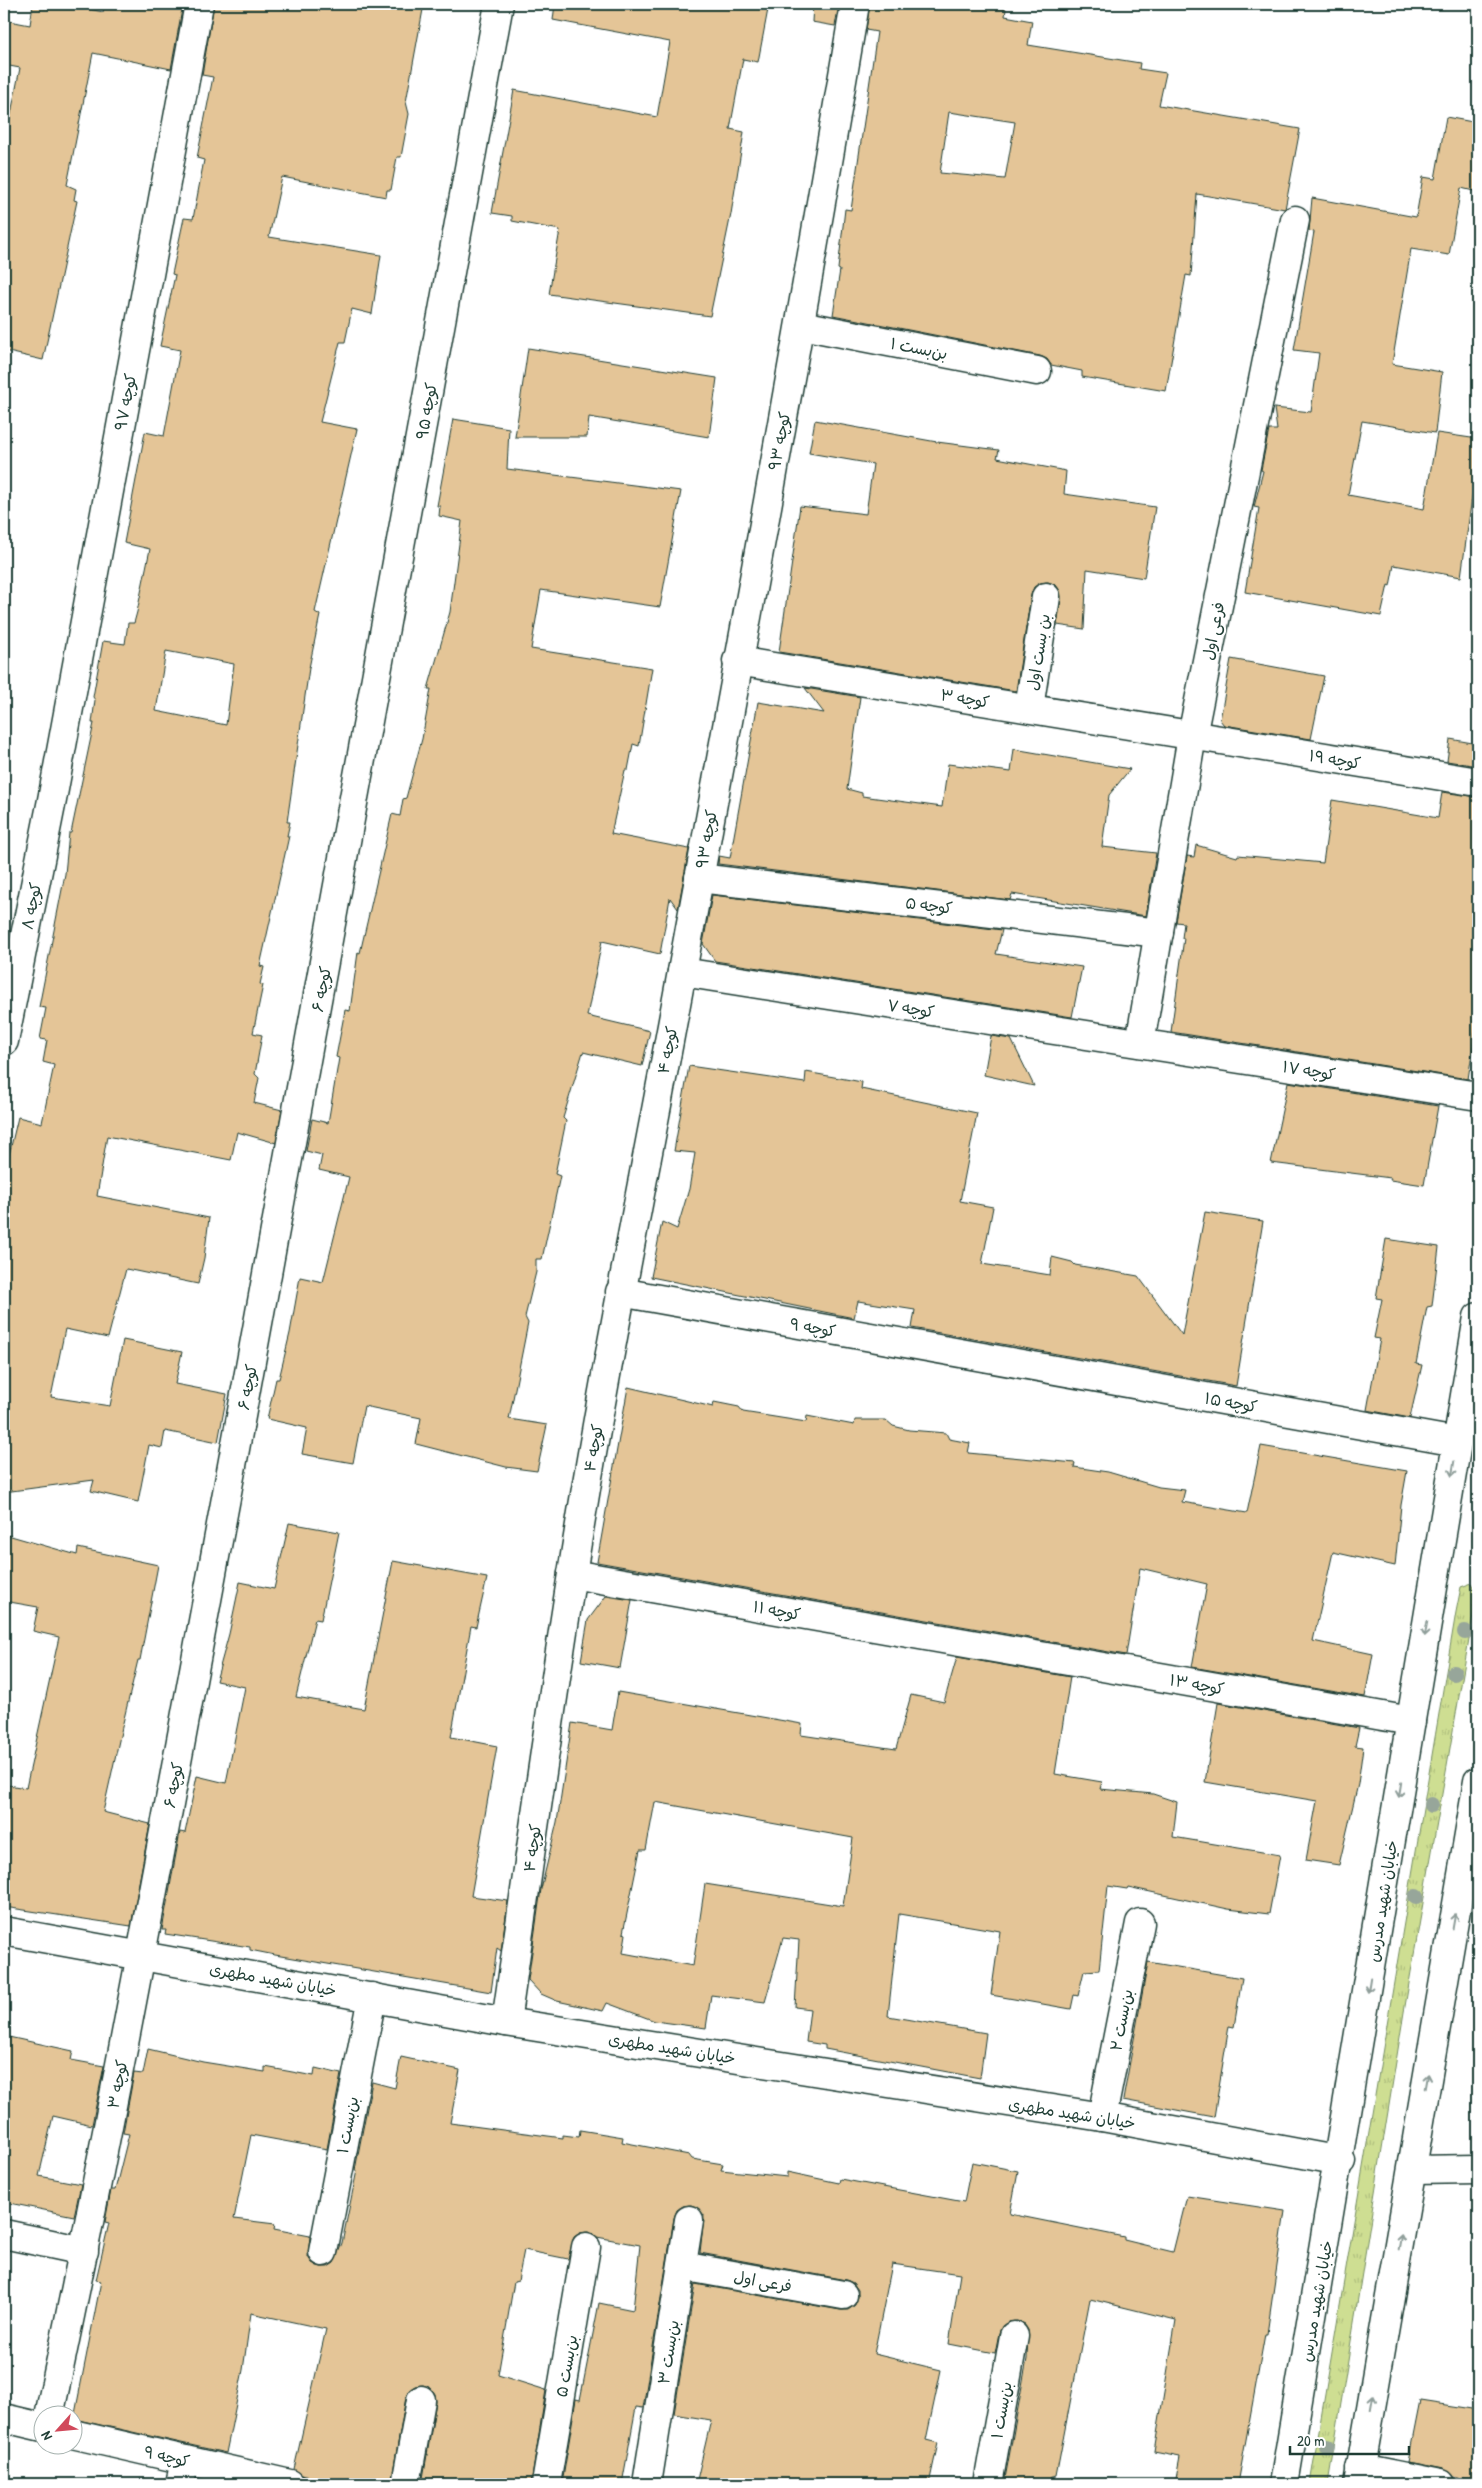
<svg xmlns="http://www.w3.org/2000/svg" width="1482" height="2488" font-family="'Patrick Hand','Playpen Sans Arabic',sans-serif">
  <defs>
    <pattern id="grass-tufts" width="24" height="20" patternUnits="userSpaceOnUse" patternTransform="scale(1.25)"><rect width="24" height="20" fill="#cede92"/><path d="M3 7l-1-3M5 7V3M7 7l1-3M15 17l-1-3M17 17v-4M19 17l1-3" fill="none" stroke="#b0bf7e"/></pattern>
  </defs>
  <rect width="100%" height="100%" fill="#fff"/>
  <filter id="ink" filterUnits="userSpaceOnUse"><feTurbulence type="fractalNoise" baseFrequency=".02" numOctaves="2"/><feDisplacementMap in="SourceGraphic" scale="10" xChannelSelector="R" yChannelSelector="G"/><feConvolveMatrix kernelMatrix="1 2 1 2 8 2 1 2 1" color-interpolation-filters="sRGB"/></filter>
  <g filter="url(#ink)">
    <!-- grass -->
    <polygon fill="url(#grass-tufts)" stroke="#768e63" points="1472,1583 1477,1593 1404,2012 1328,2484 1310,2484 1456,1612 1461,1587"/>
    <!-- building -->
    <g fill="#e4c597" stroke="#1f3d34" fill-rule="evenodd">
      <polygon points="33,4 65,4 103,12 105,4 183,4 171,69 93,53 67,185 76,189 74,200 77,201 43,360 4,351 4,149 20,68 4,65 4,20 30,25"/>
      <path d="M214,4h210l-18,98 3,12 -8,43h-4l-6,33h-4l-1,7 -104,-20 -13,60 112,18 -9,59 -20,-5 -7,33h-5l-20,80 37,7 -42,183 5,3 -11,53 -22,154h3l-3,14h2l-29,130 4,1 -4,17 3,1 -10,48 9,2 -7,39 4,4 -5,25 28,7 -6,33 -39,-11 -6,28 -124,-24 -10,60 112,22 -5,40 -6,26 -72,-15 -18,69 -43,-9 -14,68 59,9 13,-66 59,12 -7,32 52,10 -9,48 -53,-11 -3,17 -13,-3 -11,57 -47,-11 3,-11 -90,12v-316l14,-59 24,6 12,-58 -11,-3 4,-22 -7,-1 6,-31 -7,-1 26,-133 4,-41h2l23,-110h-2l3,-23 -2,-3 10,-56 22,3 3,-21h6l3,-11 13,-63 -26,-6 21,-111 19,4 16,-86 -20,-4 15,-71 -3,-1 12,-56 9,1 11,-59 -7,-2 16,-81 -11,-2zM166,651l68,13 -8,61 -70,-14z"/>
      <polygon points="555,4 769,4 758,62 743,59 730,129 744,132 731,214 710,316 549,294 560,230 512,221 512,216 492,213 514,90 657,117 670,42 553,20"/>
      <polygon points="813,4 839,4 835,26 812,22"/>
      <path d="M870,4h100l36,5 -1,7 27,5 -4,24 112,18 -1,6 27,4 -7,32 141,24 -15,80 -88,-15 -6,82 -5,-1 -20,116 -84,-14v-6l-31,-6 -4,-6 -7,-3 -207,-41 7,-45 -2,-1 7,-60 6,1 26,-178 -11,-2zM949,112l66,10 -10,57 -65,-6z"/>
      <polygon points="1446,117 1478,123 1478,192 1461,188 1449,255 1411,249 1392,364 1442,372 1435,433 1362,421 1348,495 1424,509 1437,433 1478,439 1478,490 1473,490 1461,577 1394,565 1390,586 1388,585 1381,616 1245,592 1259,508 1254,507 1263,471 1261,470 1269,430 1277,430 1274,408 1311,412 1319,353 1294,350 1314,232 1309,231 1312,198 1416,217 1423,177 1435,179"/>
      <polygon points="528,348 717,378 709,437 589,417 587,437 515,437"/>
      <polygon points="453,419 509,428 507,469 681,491 660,607 541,590 531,649 652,668 639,746 633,744 628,770 625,770 611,834 689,849 678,909 670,898 660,954 602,941 587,1016 650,1031 642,1066 583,1052 563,1118 566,1121 555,1174 560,1176 542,1259 536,1259 536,1272 525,1317 528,1323 509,1419 547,1425 537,1471 506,1467 416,1444 421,1418 364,1406 353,1463 302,1454 307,1428 267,1419 276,1379 279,1379 290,1333 300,1277 323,1282 349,1177 319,1170 322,1155 306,1151 312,1119 328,1123 339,1058 336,1057 345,1010 350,1011 358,952 360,953 392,814 400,816 403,799 406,798 422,739 431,689 428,689 450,612 462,521 439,516 440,506 437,506"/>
      <polygon points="815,420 937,442 999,450 997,458 1066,471 1064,494 1155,507 1144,578 1087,569 1084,629 1057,625 1061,599 1060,591 1056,585 1048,582 1040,583 1034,587 1031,595 1016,691 779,652 800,506 866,514 873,464 809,453"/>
      <polygon points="1231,659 1324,676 1311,739 1224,725 1220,720"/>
      <polygon points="805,688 860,697 847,789 862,793 862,796 942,807 948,764 1011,772 1014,749 1130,769 1109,795 1102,847 1156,853 1146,916 1012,894 1010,900 718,864 719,856 730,858 758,702 824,713"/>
      <polygon points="1450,739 1478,744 1478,766 1447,761"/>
      <polygon points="1442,792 1478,797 1478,1015 1468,1079 1171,1032 1184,938 1182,938 1184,923 1176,922 1187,856 1194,857 1196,845 1237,857 1238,855 1323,863 1332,800 1438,818"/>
      <polygon points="712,895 1002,930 996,954 1082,967 1072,1017 715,961 703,944"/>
      <polygon points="991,1036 1011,1039 1034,1086 984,1075"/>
      <polygon points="689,1066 805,1083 806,1072 862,1082 861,1089 977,1113 960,1201 993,1207 982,1264 1050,1275 1052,1257 1072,1262 1075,1265 1138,1276 1182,1335 1205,1212 1263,1221 1236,1386 912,1328 915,1310 858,1301 854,1318 651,1277 662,1222 677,1229 689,1189 695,1153 674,1151"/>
      <polygon points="1288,1082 1438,1106 1424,1185 1390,1180 1391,1178 1271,1163"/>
      <polygon points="1386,1239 1439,1247 1432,1306 1427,1307 1416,1364 1422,1365 1410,1418 1367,1410 1380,1339 1374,1338 1382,1299 1376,1298"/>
      <polygon points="628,1387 713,1407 714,1402 739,1407 743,1412 806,1422 807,1416 854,1425 855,1420 886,1420 893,1426 909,1430 946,1433 949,1439 970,1443 968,1453 1075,1463 1074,1467 1108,1472 1159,1487 1185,1490 1182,1502 1247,1513 1261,1446 1407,1471 1401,1505 1395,1566 1333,1552 1313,1641 1373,1654 1365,1697 1192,1667 1207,1584 1140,1568 1126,1655 597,1562"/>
      <polygon points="289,1523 339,1532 321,1620 315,1619 296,1697 364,1709 393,1561 487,1578 476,1627 471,1626 451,1737 497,1746 471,1896 508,1901 501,1951 497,1948 491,1992 275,1955 250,1950 250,1947 165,1934 166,1930 162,1930 180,1832 185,1833 197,1776 226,1783 245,1687 216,1681 229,1634 240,1582 274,1589"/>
      <polygon points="4,1534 77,1555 78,1548 158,1565 140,1660 138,1660 122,1727 103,1812 150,1824 131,1926 4,1907 4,1805 8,1785 26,1788 59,1637 33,1631 38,1607 4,1601"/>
      <polygon points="606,1596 632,1600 620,1668 581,1661 588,1620"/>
      <path d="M957,1657l113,20 -15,97 47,8 -2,7 53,5 24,8 -4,35 107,18 -11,59 -41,-5 -100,-22 -1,2 -19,-3 -9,84 -15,1 -6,25 -4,-1 -3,14 -80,-14 9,-64 -101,-17 -11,102 98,17 -6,45 -155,-29v-4l-19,-3 4,-33 -15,-2 4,-67 -16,-2 -18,64 -54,-7 -5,33 -51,-7 -48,-18 -4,8 -46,-10 -16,-7 -13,-14 13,-91 16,-67 15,-99 40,7 6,-38 184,32 -1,11 95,14 15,-54 33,7zM655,1802l198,36 -10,68 -138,-22 -12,82 -70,-13 3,-19 -3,-1 17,-83h6z"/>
      <polygon points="1218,1703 1359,1728 1355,1746 1363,1747 1358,1784 1339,1865 1306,1860 1317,1801 1205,1782"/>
      <polygon points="1148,1962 1242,1978 1234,2027 1229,2026 1214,2117 1123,2100"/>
      <polygon points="4,2036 73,2051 71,2060 104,2066 92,2125 53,2116 39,2176 81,2184 74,2216 4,2202"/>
      <polygon points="148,2049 203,2062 265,2072 265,2067 314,2076 315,2068 341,2074 327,2149 251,2135 234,2219 275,2224 274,2229 310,2236 308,2257 312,2263 321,2267 328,2267 334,2263 342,2243 357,2170 355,2170 372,2082 395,2088 401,2057 460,2070 450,2123 563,2138 563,2135 579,2137 580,2130 623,2137 622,2142 689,2155 692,2159 723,2164 721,2170 787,2177 787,2172 839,2183 840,2179 964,2202 972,2162 1018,2171 1010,2214 1124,2237 1124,2240 1173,2252 1187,2196 1285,2211 1267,2334 1265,2334 1238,2484 1175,2484 1180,2457 1154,2452 1176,2320 1090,2299 1056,2476 1050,2478 1049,2484 1004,2484 1027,2359 1028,2330 1024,2324 1017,2321 1008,2322 1002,2326 999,2333 995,2353 949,2344 960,2274 892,2264 874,2354 941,2370 926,2440 938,2443 929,2484 696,2484 711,2420 674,2414 695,2284 840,2310 848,2310 855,2305 858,2297 858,2290 853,2283 846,2280 700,2253 704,2215 698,2208 691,2205 683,2206 677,2210 674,2218 643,2408 636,2407 622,2484 562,2484 576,2399 580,2400 599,2303 633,2310 640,2245 597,2237 588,2232 580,2233 574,2237 568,2259 524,2250 518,2281 514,2282 498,2375 546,2390 531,2484 422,2484 436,2402 435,2394 431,2388 423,2385 415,2386 409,2390 406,2397 391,2484 340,2484 302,2475 294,2469 326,2329 251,2313 243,2370 226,2453 74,2419 101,2281 96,2280 109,2223 105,2222 111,2190 115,2190 129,2134 123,2133 134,2073 143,2074"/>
      <polygon points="1420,2401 1478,2410 1478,2481 1454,2476 1444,2469 1408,2462"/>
    </g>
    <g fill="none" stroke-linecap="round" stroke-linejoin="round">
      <!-- street casing -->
      <g stroke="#1f3d34" stroke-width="31">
        <g id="street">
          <polyline points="801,325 1037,371"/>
          <polyline points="737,661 1478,782"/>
          <polyline points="1029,708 1046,597"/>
          <polyline points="699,878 1159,933"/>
          <polyline points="682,972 1478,1096"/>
          <polyline points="4,1041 52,800 199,4"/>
          <polyline points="1140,1043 1192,736 1295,220"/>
          <polyline points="620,1292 1457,1442"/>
          <polyline points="572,1574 1411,1721"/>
          <polyline points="4,1931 506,2022 1102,2117 1341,2161"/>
          <path d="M506,2022c22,-150 42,-299 66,-448 32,-204 74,-405 111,-608 59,-320 118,-641 172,-962"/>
          <polyline points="1102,2117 1140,1923"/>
          <polyline points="1413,2170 1478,2169"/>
          <polyline points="4,2234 84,2251"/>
          <polyline points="323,2252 372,1997"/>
          <polyline points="682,2266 843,2295"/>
          <path d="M49,2416c67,-314 123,-630 182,-945 91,-489 180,-978 268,-1467"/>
          <polyline points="4,2418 42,2427"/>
          <polyline points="72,2434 290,2484"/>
          <polyline points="1360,2468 1441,2484"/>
          <polyline points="180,2484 185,2460"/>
          <polyline points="406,2484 421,2400"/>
          <polyline points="546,2484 586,2247"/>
          <polyline points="647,2484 689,2220"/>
          <polyline points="988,2484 1014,2336"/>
        </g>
      </g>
      <!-- secondary casing -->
      <g stroke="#1f3d34" stroke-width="31">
        <g id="secondary">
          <path d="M1284,2484c68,-388 128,-778 194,-1167"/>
          <polyline points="1358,2484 1478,1781"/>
        </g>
      </g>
      <!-- street -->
      <use href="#street" stroke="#fff" stroke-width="28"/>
      <!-- secondary -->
      <use href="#secondary" stroke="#fff" stroke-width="28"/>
    </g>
    <!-- trees -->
    <g fill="#97a69a">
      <circle cx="1465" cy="1632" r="8"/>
      <circle cx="1454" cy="1673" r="8"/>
      <circle cx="1431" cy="1805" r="8"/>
      <circle cx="1416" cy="1897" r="8"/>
      <circle cx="1327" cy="2447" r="8"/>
    </g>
    <!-- one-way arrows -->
    <defs><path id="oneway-shaft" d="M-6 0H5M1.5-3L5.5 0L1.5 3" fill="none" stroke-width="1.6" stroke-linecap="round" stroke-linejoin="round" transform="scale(1.25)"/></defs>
    <g stroke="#8f9e9a">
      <use href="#oneway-shaft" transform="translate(1453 1469) rotate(99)"/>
      <use href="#oneway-shaft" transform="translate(1426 1629) rotate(100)"/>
      <use href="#oneway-shaft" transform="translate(1400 1790) rotate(99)"/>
      <use href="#oneway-shaft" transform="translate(1454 1921) rotate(-80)"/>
      <use href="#oneway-shaft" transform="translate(1369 1985) rotate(99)"/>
      <use href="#oneway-shaft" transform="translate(1427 2081) rotate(-80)"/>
      <use href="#oneway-shaft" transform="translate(1400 2242) rotate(-80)"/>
      <use href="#oneway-shaft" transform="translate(1372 2402) rotate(-80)"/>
    </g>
  </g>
  <g text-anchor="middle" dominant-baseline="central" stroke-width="4" stroke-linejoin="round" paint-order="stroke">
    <!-- street labels -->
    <g font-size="16" fill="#1f3d34" stroke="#fff">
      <text transform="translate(919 348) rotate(11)">بن‌بست ۱</text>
      <text transform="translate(125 402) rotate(-79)">کوچه ۹۷</text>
      <text transform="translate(426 411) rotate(-80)">کوچه ۹۵</text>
      <text transform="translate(779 441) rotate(-79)">کوچه ۹۳</text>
      <text transform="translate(1213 631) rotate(-79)">فرعی اول</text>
      <text transform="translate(1038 652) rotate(-81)">بن بست اول</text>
      <text transform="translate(965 698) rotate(9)">کوچه ۳</text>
      <text transform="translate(1335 759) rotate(9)">کوچه ۱۹</text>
      <text transform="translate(706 839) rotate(-80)">کوچه ۹۳</text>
      <text transform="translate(929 905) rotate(7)">کوچه ۵</text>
      <text transform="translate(31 906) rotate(-79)">کوچه ۸</text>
      <text transform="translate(321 989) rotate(-79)">کوچه ۶</text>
      <text transform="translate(911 1008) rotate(9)">کوچه ۷</text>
      <text transform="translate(667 1050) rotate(-79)">کوچه ۴</text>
      <text transform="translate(1309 1070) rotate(9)">کوچه ۱۷</text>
      <text transform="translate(813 1327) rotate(10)">کوچه ۹</text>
      <text transform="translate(247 1387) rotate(-79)">کوچه ۶</text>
      <text transform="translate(1231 1402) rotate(10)">کوچه ۱۵</text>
      <text transform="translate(593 1448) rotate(-80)">کوچه ۴</text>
      <text transform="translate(777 1610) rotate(10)">کوچه ۱۱</text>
      <text transform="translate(1197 1684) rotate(10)">کوچه ۱۳</text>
      <text transform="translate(173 1785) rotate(-79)">کوچه ۶</text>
      <text transform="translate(532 1848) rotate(-82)">کوچه ۴</text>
      <text transform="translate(1382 1901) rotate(-81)">خیابان شهید مدرس</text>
      <text transform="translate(273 1979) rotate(10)">خیابان شهید مطهری</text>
      <text transform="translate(1121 2020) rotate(-79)">بن‌بست ۲</text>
      <text transform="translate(672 2048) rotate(9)">خیابان شهید مطهری</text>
      <text transform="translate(117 2084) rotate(-79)">کوچه ۳</text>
      <text transform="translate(1072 2113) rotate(9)">خیابان شهید مطهری</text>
      <text transform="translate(347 2125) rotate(-79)">بن‌بست ۱</text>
      <text transform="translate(763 2281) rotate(10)">فرعی اول</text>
      <text transform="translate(1316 2301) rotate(-80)">خیابان شهید مدرس</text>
      <text transform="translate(668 2352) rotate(-81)">بن‌بست ۳</text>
      <text transform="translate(566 2366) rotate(-80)">بن‌بست ۵</text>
      <text transform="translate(1001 2410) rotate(-80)">بن‌بست ۱</text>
      <text transform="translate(167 2456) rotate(13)">کوچه ۹</text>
    </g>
  </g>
  <!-- margin -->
  <rect width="1482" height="2488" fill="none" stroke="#fff" stroke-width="20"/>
  <rect x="10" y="10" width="1462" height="2468" fill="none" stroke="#1f3d34" stroke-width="2" filter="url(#ink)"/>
  <!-- north arrow -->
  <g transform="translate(58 2430) rotate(243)"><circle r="24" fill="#ffffff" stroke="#a5b1ae"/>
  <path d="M0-4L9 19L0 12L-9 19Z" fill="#d1495b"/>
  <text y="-8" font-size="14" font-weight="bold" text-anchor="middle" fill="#1f3d34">N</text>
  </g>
  <!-- scale -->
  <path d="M1290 2446v8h119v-8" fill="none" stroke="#1f3d34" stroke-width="2.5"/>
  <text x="1297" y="2446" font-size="15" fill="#1f3d34" stroke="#ffffff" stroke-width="4" paint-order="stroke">20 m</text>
</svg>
